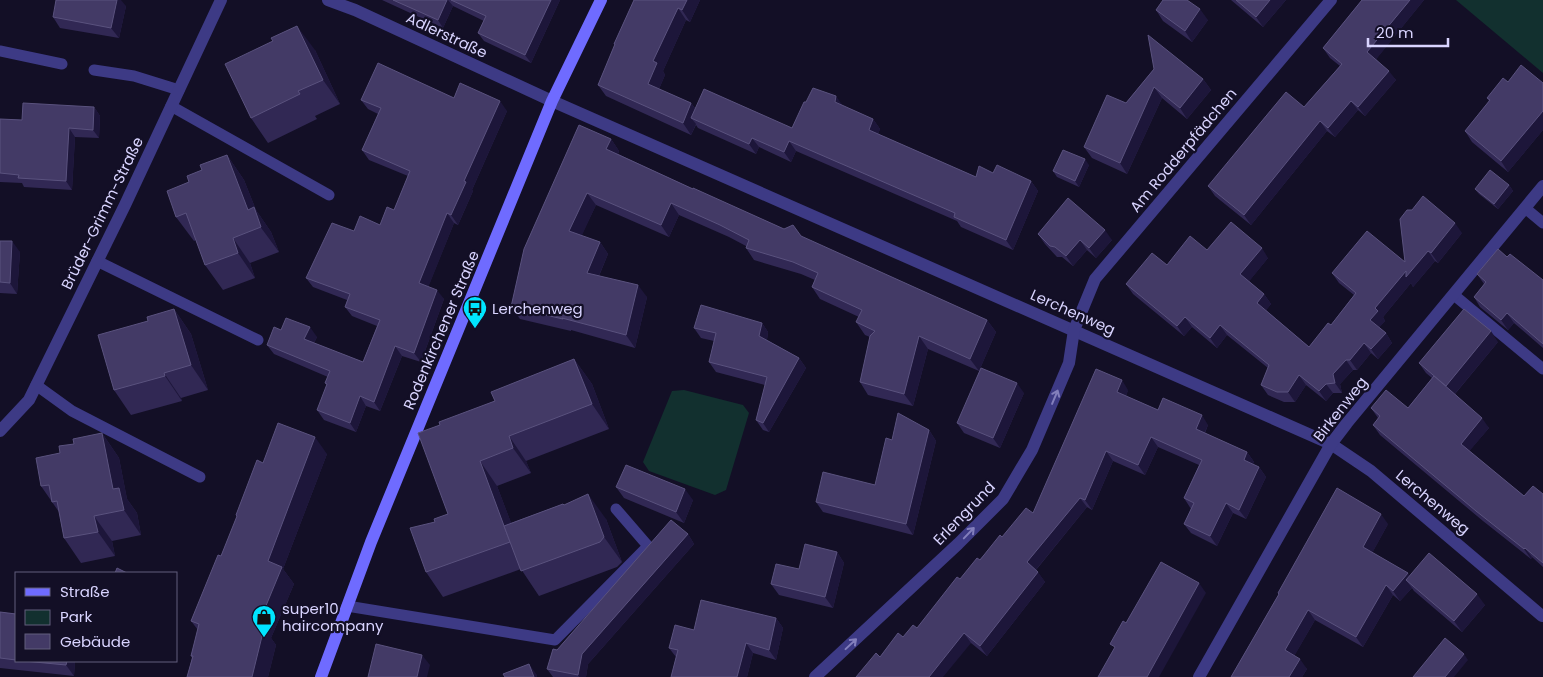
<svg xmlns="http://www.w3.org/2000/svg" width="1543" height="677" font-family="Poppins,sans-serif">
  <rect width="100%" height="100%" fill="#130f26"/>
  <!-- green -->
  <g fill="#12302f">
    <polygon points="1456,0 1543,0 1543,73"/>
    <polygon points="684,390 743,405 749,413 726,490 715,495 649,471 643,462 672,391"/>
  </g>
  <g fill="none" stroke-linecap="round" stroke-linejoin="round">
    <!-- service -->
    <g stroke="#3d3a85" stroke-width="11">
      <polyline points="0,51 62,64"/>
      <polyline points="94,70 134,76 179,90"/>
      <polyline points="171,106 329,195"/>
      <polyline points="1525,208 1543,223"/>
      <polyline points="97,261 258,340"/>
      <polyline points="1454,295 1543,369"/>
      <polyline points="36,385 72,411 200,477"/>
      <polyline points="347,606 555,640 648,546 616,509"/>
    </g>
    <!-- minor -->
    <g stroke="#3d3a85" stroke-width="12">
      <polyline points="328,0 355,10 552,101 1331,444 1371,471 1542,616"/>
      <polyline points="0,431 29,400 125,205 221,0"/>
      <polyline points="815,677 958,544 1003,499 1032,450 1069,363 1074,330 1095,279 1331,0"/>
      <polyline points="1199,677 1331,444 1347,423 1543,186"/>
    </g>
    <!-- secondary -->
    <polyline stroke="#6f6bff" stroke-width="12" points="321,677 371,542 552,101 601,0"/>
  </g>
  <!-- wall -->
  <g fill="#312854">
    <polygon points="382,0 560,0 531,63 484,41 478,33 484,21 453,6 443,28"/>
    <polygon points="634,0 700,0 690,22 686,20 663,71 665,75 659,89 691,103 695,108 792,128 806,102 843,106 873,119 880,129 878,134 976,177 993,173 1031,181 1038,191 1013,250 961,227 957,221 796,151 791,162 759,147 756,154 698,128 696,125 691,135 606,96 598,85 615,45 614,44"/>
    <polygon points="1231,0 1286,0 1263,27"/>
    <polygon points="1362,0 1424,0 1376,59 1396,80 1365,116 1358,110 1335,137 1327,131 1251,225 1215,196 1208,186 1304,107 1340,66 1330,58 1323,48"/>
    <polygon points="126,6 119,38 60,28 53,17"/>
    <polygon points="1156,10 1208,20 1192,42 1163,21"/>
    <polygon points="315,50 340,104 315,116 317,119 268,143 251,118"/>
    <polygon points="1154,69 1203,79 1211,90 1187,119 1162,98 1127,174 1092,158 1084,147 1126,103"/>
    <polygon points="1508,82 1543,83 1543,130 1508,172 1472,142 1465,131 1489,101 1487,98"/>
    <polygon points="454,98 507,111 472,190 473,191 458,225 454,223 428,287 444,299 421,362 402,356 380,411 366,406 356,432 324,420 317,410 327,385 325,383 328,377 274,354 267,345 281,330 317,337 314,343 363,362 377,326 352,316 345,307 347,300 313,287 306,278 354,231 380,225 394,210 408,176 369,160 362,150 378,114 368,109 361,100"/>
    <polygon points="94,107 100,116 99,138 75,137 72,190 24,187 22,183 0,182 0,119 22,120"/>
    <polygon points="611,139 619,151 618,154 693,189 987,320 996,332 979,371 928,349 913,406 868,395 860,382 870,337 865,335 856,322 859,317 820,299 812,287 815,280 801,274 754,260 746,248 746,246 729,237 679,215 669,237 596,205 581,236 600,242 608,254 599,276 647,297 635,348 571,330 571,331 520,319 511,307"/>
    <polygon points="227,155 244,180 256,210 271,232 279,252 250,263 255,278 223,290 205,265 196,240 194,241 176,217 189,182 202,170"/>
    <polygon points="1089,165 1079,187 1057,177 1053,171"/>
    <polygon points="1509,185 1513,191 1498,209 1479,194 1475,189"/>
    <polygon points="1462,233 1438,263 1435,261 1413,287 1411,283 1383,317 1385,321 1379,327 1386,333 1392,343 1378,359 1371,353 1357,370 1353,370 1340,384 1342,393 1333,393 1326,401 1306,385 1295,402 1284,402 1268,395 1261,385 1268,368 1227,335 1217,348 1192,327 1184,336 1133,294 1126,284 1167,265 1207,250 1268,258 1249,281 1264,294 1271,304 1266,310 1309,347 1331,325 1354,295 1339,283 1332,273 1405,262"/>
    <polygon points="1038,234 1112,240 1096,258 1087,250 1073,266 1062,257 1057,257 1045,244"/>
    <polygon points="0,241 20,252 17,294 0,293"/>
    <polygon points="1507,257 1543,280 1543,348 1514,323 1508,330 1480,307 1474,297 1484,284 1477,274"/>
    <polygon points="174,309 191,334 208,390 181,398 182,401 131,415 114,390 148,321"/>
    <polygon points="762,323 768,332 767,340 799,358 806,368 769,432 763,430 756,420 765,385 716,372 709,362 714,341 701,338 694,328"/>
    <polygon points="1498,342 1455,394 1489,428 1469,451 1524,496 1543,494 1543,567 1532,557 1531,559 1483,521 1380,435 1373,425 1378,418 1371,408 1408,408 1432,378 1426,373 1419,363"/>
    <polygon points="574,359 592,384 609,429 526,461 531,473 497,486 511,523 563,504 564,505 606,519 622,562 617,567 539,596 521,569 443,597 426,572 435,522 448,514 440,425 495,401"/>
    <polygon points="1128,390 1126,396 1158,410 1208,425 1205,433 1247,452 1254,462 1253,464 1259,467 1266,477 1246,519 1233,513 1217,546 1191,533 1184,524 1191,509 1184,498 1199,465 1158,447 1145,475 1113,461 1092,510 1087,507 1036,570 1045,582 987,656 971,643 880,657 903,637 917,628 960,579 1002,537 1033,513"/>
    <polygon points="1024,393 1000,448 964,433 957,423"/>
    <polygon points="929,430 936,441 913,535 823,512 816,502 875,485 892,440"/>
    <polygon points="102,433 119,458 127,499 137,513 141,535 112,541 115,556 81,563 64,538 59,512 41,486 60,453 74,444"/>
    <polygon points="327,454 283,569 294,584 271,638 276,645 268,677 187,677 192,658 191,656 198,630 191,621 221,556 237,517 236,515 263,463"/>
    <polygon points="616,487 693,500 684,523 624,498"/>
    <polygon points="1388,524 1372,553 1410,576 1485,605 1462,632 1414,591 1412,588 1400,601 1393,595 1363,647 1315,620 1294,656 1307,669 1302,677 1231,677 1279,594 1278,593"/>
    <polygon points="688,534 694,544 588,664 586,677 553,677 547,669 557,650"/>
    <polygon points="837,552 844,563 833,608 779,595 771,584 799,569"/>
    <polygon points="0,612 16,614 16,661 75,661 74,676 0,668"/>
    <polygon points="776,618 783,628 776,660 753,653 747,677 671,677 676,657 669,648 694,630"/>
  </g>
  <!-- shaded-wall -->
  <g fill="#1d163a">
    <polygon points="117,0 121,0 126,6 119,38 111,28"/>
    <polygon points="447,0 448,0 453,6 443,28 438,20"/>
    <polygon points="551,0 560,0 531,63 525,55"/>
    <polygon points="687,0 700,0 690,22 682,10"/>
    <polygon points="1270,0 1286,0 1263,27 1256,17"/>
    <polygon points="1410,0 1424,0 1374,62 1367,52"/>
    <polygon points="678,8 686,20 663,71 665,75 656,96 648,84 653,61"/>
    <polygon points="1200,9 1208,20 1192,42 1185,31"/>
    <polygon points="297,26 315,50 340,104 323,80"/>
    <polygon points="1389,71 1396,80 1365,116 1358,107"/>
    <polygon points="1203,79 1211,90 1187,119 1180,108"/>
    <polygon points="1154,87 1162,98 1127,174 1120,163"/>
    <polygon points="836,96 843,106 835,102"/>
    <polygon points="500,101 507,111 472,190 473,191 458,225 451,215 464,181"/>
    <polygon points="1351,101 1358,110 1335,137 1328,128"/>
    <polygon points="691,103 700,115 691,118 696,124 691,135 683,123"/>
    <polygon points="94,107 100,116 99,138 93,130"/>
    <polygon points="1543,111 1543,130 1508,172 1501,161"/>
    <polygon points="873,119 880,129 876,139 869,130"/>
    <polygon points="1320,121 1327,131 1251,225 1244,215"/>
    <polygon points="69,128 75,137 72,190 66,181"/>
    <polygon points="752,138 759,147 756,154 749,144"/>
    <polygon points="611,139 619,151 615,161 606,149"/>
    <polygon points="789,141 796,151 791,162 784,152"/>
    <polygon points="227,155 244,180 256,210 271,232 279,252 248,210"/>
    <polygon points="1085,159 1089,165 1079,187 1075,181"/>
    <polygon points="1031,181 1038,191 1013,250 1006,240"/>
    <polygon points="1509,185 1513,191 1498,209 1494,204"/>
    <polygon points="587,193 596,205 578,244 569,231"/>
    <polygon points="671,203 679,215 669,237 661,225"/>
    <polygon points="447,213 454,223 426,293 419,283"/>
    <polygon points="1455,223 1462,233 1438,263 1431,253"/>
    <polygon points="1105,230 1112,240 1096,258 1089,248"/>
    <polygon points="233,238 250,263 255,278 238,253"/>
    <polygon points="1080,240 1087,250 1073,266 1066,256"/>
    <polygon points="12,241 20,252 17,294 10,283"/>
    <polygon points="600,242 608,254 595,285 587,273"/>
    <polygon points="1262,248 1268,258 1247,284 1240,274"/>
    <polygon points="1428,251 1435,261 1413,287 1411,283 1383,317 1385,321 1377,330 1370,320 1375,308 1406,271"/>
    <polygon points="638,285 647,297 635,348 626,335"/>
    <polygon points="437,290 444,299 421,362 414,353"/>
    <polygon points="1264,294 1271,304 1264,313 1257,303"/>
    <polygon points="174,309 191,334 208,390 191,365"/>
    <polygon points="1507,313 1514,323 1508,330 1501,320"/>
    <polygon points="1185,317 1192,327 1184,336 1177,326"/>
    <polygon points="987,320 996,332 979,371 970,359"/>
    <polygon points="762,323 768,332 766,345 759,336"/>
    <polygon points="1220,325 1227,335 1217,348 1210,338"/>
    <polygon points="310,327 317,337 311,349 304,339"/>
    <polygon points="1491,331 1498,342 1453,396 1446,386"/>
    <polygon points="1386,333 1392,343 1378,359 1371,349"/>
    <polygon points="919,336 928,349 913,406 904,394"/>
    <polygon points="1364,343 1371,353 1357,370 1350,360"/>
    <polygon points="395,346 402,356 380,411 374,402"/>
    <polygon points="799,358 806,368 769,432 763,423"/>
    <polygon points="574,359 592,384 609,429 592,404"/>
    <polygon points="1346,360 1353,370 1340,384 1342,393 1335,383 1333,374"/>
    <polygon points="164,373 181,398 182,401 165,376"/>
    <polygon points="1299,375 1306,385 1295,402 1288,392"/>
    <polygon points="1122,380 1128,390 1124,402 1117,392"/>
    <polygon points="1017,383 1024,393 1000,448 993,438"/>
    <polygon points="1326,384 1333,393 1326,401 1319,391"/>
    <polygon points="360,396 366,406 356,432 350,423"/>
    <polygon points="1202,415 1208,425 1202,438 1196,429"/>
    <polygon points="1482,418 1489,428 1467,454 1461,444"/>
    <polygon points="929,430 936,441 913,535 906,524"/>
    <polygon points="102,433 119,458 127,499 137,513 141,535 124,510 113,489"/>
    <polygon points="509,436 526,461 531,473 513,448"/>
    <polygon points="315,437 327,454 283,569 294,584 271,638 276,645 268,677 252,677 258,625 268,561"/>
    <polygon points="1151,437 1158,447 1145,475 1138,465"/>
    <polygon points="1106,451 1113,461 1092,510 1085,500"/>
    <polygon points="1247,452 1254,462 1250,470 1244,460"/>
    <polygon points="480,461 497,486 528,567 510,542"/>
    <polygon points="1259,467 1266,477 1246,519 1239,510"/>
    <polygon points="685,489 693,500 684,523 676,512"/>
    <polygon points="588,494 606,519 622,562 604,537"/>
    <polygon points="1080,498 1087,507 1034,572 1027,562"/>
    <polygon points="1226,503 1233,513 1217,546 1210,536"/>
    <polygon points="1381,514 1388,524 1370,557 1363,547"/>
    <polygon points="94,516 112,541 115,556 98,532"/>
    <polygon points="688,534 694,544 588,664 586,677 579,677 578,675 582,654"/>
    <polygon points="1525,548 1532,557 1531,559 1524,549"/>
    <polygon points="837,552 844,563 833,608 825,597"/>
    <polygon points="1038,572 1045,582 987,656 980,646"/>
    <polygon points="1408,573 1415,584 1406,580 1412,588 1400,601 1393,591"/>
    <polygon points="1199,583 1206,593 1159,677 1147,677"/>
    <polygon points="1386,585 1393,595 1363,647 1356,637"/>
    <polygon points="1477,594 1485,605 1462,632 1454,621"/>
    <polygon points="1308,610 1315,620 1292,660 1285,650"/>
    <polygon points="776,618 783,628 776,660 769,650"/>
    <polygon points="964,633 971,643 943,677 929,677"/>
    <polygon points="746,643 753,653 747,677 737,677"/>
    <polygon points="1464,654 1468,660 1454,677 1445,677"/>
    <polygon points="422,655 430,665 427,677 417,677"/>
    <polygon points="1300,659 1307,669 1302,677 1289,677"/>
    <polygon points="67,661 75,661 74,676 66,665"/>
    <polygon points="529,664 537,675 537,677 534,677"/>
  </g>
  <!-- building -->
  <g fill="#433a66" stroke="#5a527e">
    <polygon points="56,0 117,0 111,28 53,17"/>
    <polygon points="393,0 447,0 438,20"/>
    <polygon points="451,0 551,0 525,55 478,33 486,16"/>
    <polygon points="634,0 687,0 682,10 678,8 653,61 657,63 648,84 691,103 683,123 598,85 615,44 614,44"/>
    <polygon points="1163,0 1187,0 1200,9 1185,31 1156,10"/>
    <polygon points="1236,0 1270,0 1256,17"/>
    <polygon points="1362,0 1410,0 1367,52 1389,71 1358,107 1351,101 1328,128 1320,121 1244,215 1208,186 1286,92 1304,107 1342,64 1323,48"/>
    <polygon points="297,26 323,80 298,91 300,94 251,118 225,64 273,41 271,38"/>
    <polygon points="1148,35 1203,79 1180,108 1154,87 1120,163 1084,147 1107,95 1126,103 1154,69"/>
    <polygon points="378,63 454,98 460,83 500,101 464,181 466,182 451,215 447,213 419,283 437,290 414,353 395,346 374,402 360,396 350,423 317,410 327,384 325,383 330,371 267,345 274,327 281,330 286,318 310,327 304,339 363,362 380,320 345,307 350,294 306,278 332,223 354,231 360,216 380,225 387,207 394,210 410,171 362,150 381,108 361,100"/>
    <polygon points="1521,65 1543,83 1543,111 1501,161 1465,131 1490,100 1487,98 1503,78 1508,82"/>
    <polygon points="813,88 836,96 835,102 873,119 869,130 976,177 979,166 993,173 997,165 1031,181 1006,240 954,217 955,213 789,141 784,152 752,138 749,144 691,118 704,89 792,128 804,102 806,102"/>
    <polygon points="23,103 94,107 93,130 69,128 66,181 18,178 19,175 0,173 0,119 22,120"/>
    <polygon points="579,125 611,139 606,149 693,189 693,188 784,229 793,225 801,236 987,320 970,359 919,336 904,394 860,382 870,336 875,331 856,322 862,310 812,287 818,273 793,262 746,248 749,240 720,225 671,203 661,225 587,193 569,231 600,242 587,273 638,285 626,335 562,318 563,319 511,307 524,249"/>
    <polygon points="1063,150 1085,159 1075,181 1053,171"/>
    <polygon points="227,155 248,210 254,207 261,227 233,238 238,253 205,265 186,213 176,217 167,191 189,182 187,176 202,170 200,165"/>
    <polygon points="1490,170 1509,185 1494,204 1475,189"/>
    <polygon points="1423,196 1455,223 1431,253 1428,251 1406,277 1406,271 1375,308 1378,311 1370,320 1386,333 1371,349 1364,343 1350,360 1346,360 1333,374 1335,383 1326,384 1319,391 1299,375 1288,392 1277,392 1261,385 1269,365 1220,325 1210,338 1185,317 1177,326 1126,284 1152,253 1167,265 1190,236 1207,250 1231,222 1262,248 1240,274 1264,294 1257,303 1309,347 1328,323 1331,325 1356,293 1332,273 1367,231 1405,262 1400,219 1407,210 1412,210"/>
    <polygon points="1068,198 1105,230 1089,248 1080,240 1066,256 1055,247 1050,246 1038,234"/>
    <polygon points="0,241 12,241 10,283 0,282"/>
    <polygon points="1498,249 1507,257 1510,254 1543,280 1543,344 1507,313 1501,320 1474,297 1486,282 1477,274"/>
    <polygon points="701,305 762,323 759,336 799,358 763,423 756,420 767,377 709,362 716,333 694,328"/>
    <polygon points="174,309 191,365 164,373 165,376 114,390 98,335 148,321 147,317"/>
    <polygon points="1464,309 1491,331 1446,386 1419,363"/>
    <polygon points="574,359 592,404 509,436 513,448 480,461 510,542 426,572 410,528 435,522 434,519 448,514 418,433 440,425 439,422 495,401 491,392"/>
    <polygon points="981,368 1017,383 993,438 957,423"/>
    <polygon points="1096,369 1122,380 1117,392 1158,410 1163,398 1202,415 1196,429 1247,452 1244,460 1259,467 1239,510 1226,503 1210,536 1184,524 1194,503 1184,498 1202,460 1151,437 1138,465 1106,451 1085,500 1080,498 1027,562 1038,572 980,646 964,633 929,677 856,677 876,653 880,657 898,633 903,637 913,625 917,628 957,577 960,579 977,558 980,560 1000,535 1002,537 1026,508 1033,513"/>
    <polygon points="1434,376 1482,418 1461,444 1524,496 1533,486 1543,494 1543,563 1525,548 1524,549 1476,511 1373,425 1380,416 1371,408 1386,390 1408,408"/>
    <polygon points="898,413 929,430 906,524 816,502 823,472 875,485 886,438 892,440"/>
    <polygon points="278,423 315,437 268,561 282,567 258,625 264,628 252,677 187,677 193,656 191,656 199,624 191,621 218,555 221,556 237,516 236,515 257,460 263,463"/>
    <polygon points="102,433 113,489 119,488 124,510 94,516 98,532 64,538 57,501 52,502 49,485 41,486 36,458 60,453 59,446 74,444 73,439"/>
    <polygon points="626,465 685,489 676,512 616,487"/>
    <polygon points="1337,488 1381,514 1363,547 1408,573 1393,591 1386,585 1356,637 1308,610 1285,650 1300,659 1289,677 1231,677 1279,594 1278,593"/>
    <polygon points="588,494 604,537 600,542 521,571 504,526 563,504 564,505"/>
    <polygon points="671,520 688,534 582,654 578,675 547,669 553,649 557,650"/>
    <polygon points="805,544 837,552 825,597 771,584 776,564 799,569"/>
    <polygon points="1429,553 1477,594 1454,621 1406,580"/>
    <polygon points="1161,562 1199,583 1147,677 1098,677 1115,647 1110,644 1123,621 1126,623"/>
    <polygon points="117,568 127,573 115,573"/>
    <polygon points="701,600 776,618 769,650 746,643 737,677 671,677 678,650 669,648 675,625 694,630"/>
    <polygon points="0,612 16,614 16,660 0,658"/>
    <polygon points="1445,638 1464,654 1445,677 1413,677"/>
    <polygon points="376,644 422,655 417,677 368,677"/>
    <polygon points="24,661 67,661 66,665"/>
    <polygon points="529,664 534,677 505,677 503,674"/>
  </g>
  <!-- one-way arrows -->
  <defs><path id="oneway-shaft" d="M-6 0H5M1.5-3L5.5 0L1.5 3" fill="none" stroke-width="1.6" stroke-linecap="round" stroke-linejoin="round" transform="scale(1.25)"/></defs>
  <g stroke="#837fbc">
    <use href="#oneway-shaft" transform="translate(1055 397) rotate(-67)"/>
    <use href="#oneway-shaft" transform="translate(969 533) rotate(-46)"/>
    <use href="#oneway-shaft" transform="translate(851 644) rotate(-43)"/>
  </g>
  <!-- icons -->
  <defs>
    <g id="bus-pin" transform="scale(1.25)"><path d="M0 17L-7.5 6A9.5 9.5 0 1 1 7.5 6Z" fill="#00e5ff" stroke="#130f26"/><path d="M-5-6H5V4H4V6H2V4H-2V6H-4V4H-5ZM-3.5-4V0h7V-4ZM-3.5 1.2v1.5H-2V1.2ZM2 1.2v1.5H3.5V1.2Z" fill="#111"/></g>
    <g id="shop-pin" transform="scale(1.25)"><path d="M0 17L-7.5 6A9.5 9.5 0 1 1 7.5 6Z" fill="#00e5ff" stroke="#130f26"/><path d="M-5-2.5h2.3a2.7 3.5 0 0 1 5.4 0H5L5.5 6h-11ZM-1.5-2.5h3a1.5 2.3 0 0 0-3 0Z" fill="#111"/></g>
  </defs>
  <g fill-rule="evenodd">
    <use href="#bus-pin" x="475" y="308"/>
    <use href="#shop-pin" x="264" y="617"/>
  </g>
  <g text-anchor="middle" dominant-baseline="central" stroke-width="4.5" stroke-linejoin="round" paint-order="stroke">
    <!-- street labels -->
    <g font-size="15" fill="#d9d4ff" stroke="#130f26">
      <text transform="translate(447 35) rotate(25)">Adlerstraße</text>
      <text transform="translate(1183 150) rotate(-50)">Am Rodderpfädchen</text>
      <text transform="translate(102 213) rotate(-64)">Brüder-Grimm-Straße</text>
      <text transform="translate(1073 312) rotate(24)">Lerchenweg</text>
      <text transform="translate(441 330) rotate(-67)">Rodenkirchener Straße</text>
      <text transform="translate(1340 409) rotate(-52)">Birkenweg</text>
      <text transform="translate(1433 502) rotate(40)">Lerchenweg</text>
      <text transform="translate(964 513) rotate(-46)">Erlengrund</text>
    </g>
    <!-- poi labels -->
    <g font-size="15" fill="#d9d4ff" stroke="#130f26" text-anchor="start">
      <text x="492" y="308">Lerchenweg</text>
      <text x="282" y="608">super10<tspan x="282" dy="17">haircompany</tspan></text>
    </g>
  </g>
  <!-- legend -->
  <rect x="15" y="572" width="162" height="90" fill="#130f26" stroke="#625e7d"/>
  <rect x="25" y="588" width="25" height="8" fill="#6f6bff" stroke="#625e7d"/>
  <text x="60" y="597" font-size="15" fill="#d9d4ff">Straße</text>
  <rect x="25" y="610" width="25" height="15" fill="#12302f" stroke="#625e7d"/>
  <text x="60" y="622" font-size="15" fill="#d9d4ff">Park</text>
  <rect x="25" y="634" width="25" height="15" fill="#433a66" stroke="#625e7d"/>
  <text x="60" y="647" font-size="15" fill="#d9d4ff">Gebäude</text>
  <!-- scale -->
  <path d="M1368 38v8h80v-8" fill="none" stroke="#d9d4ff" stroke-width="2.5"/>
  <text x="1376" y="38" font-size="15" fill="#d9d4ff" stroke="#130f26" stroke-width="4" paint-order="stroke">20 m</text>
</svg>
